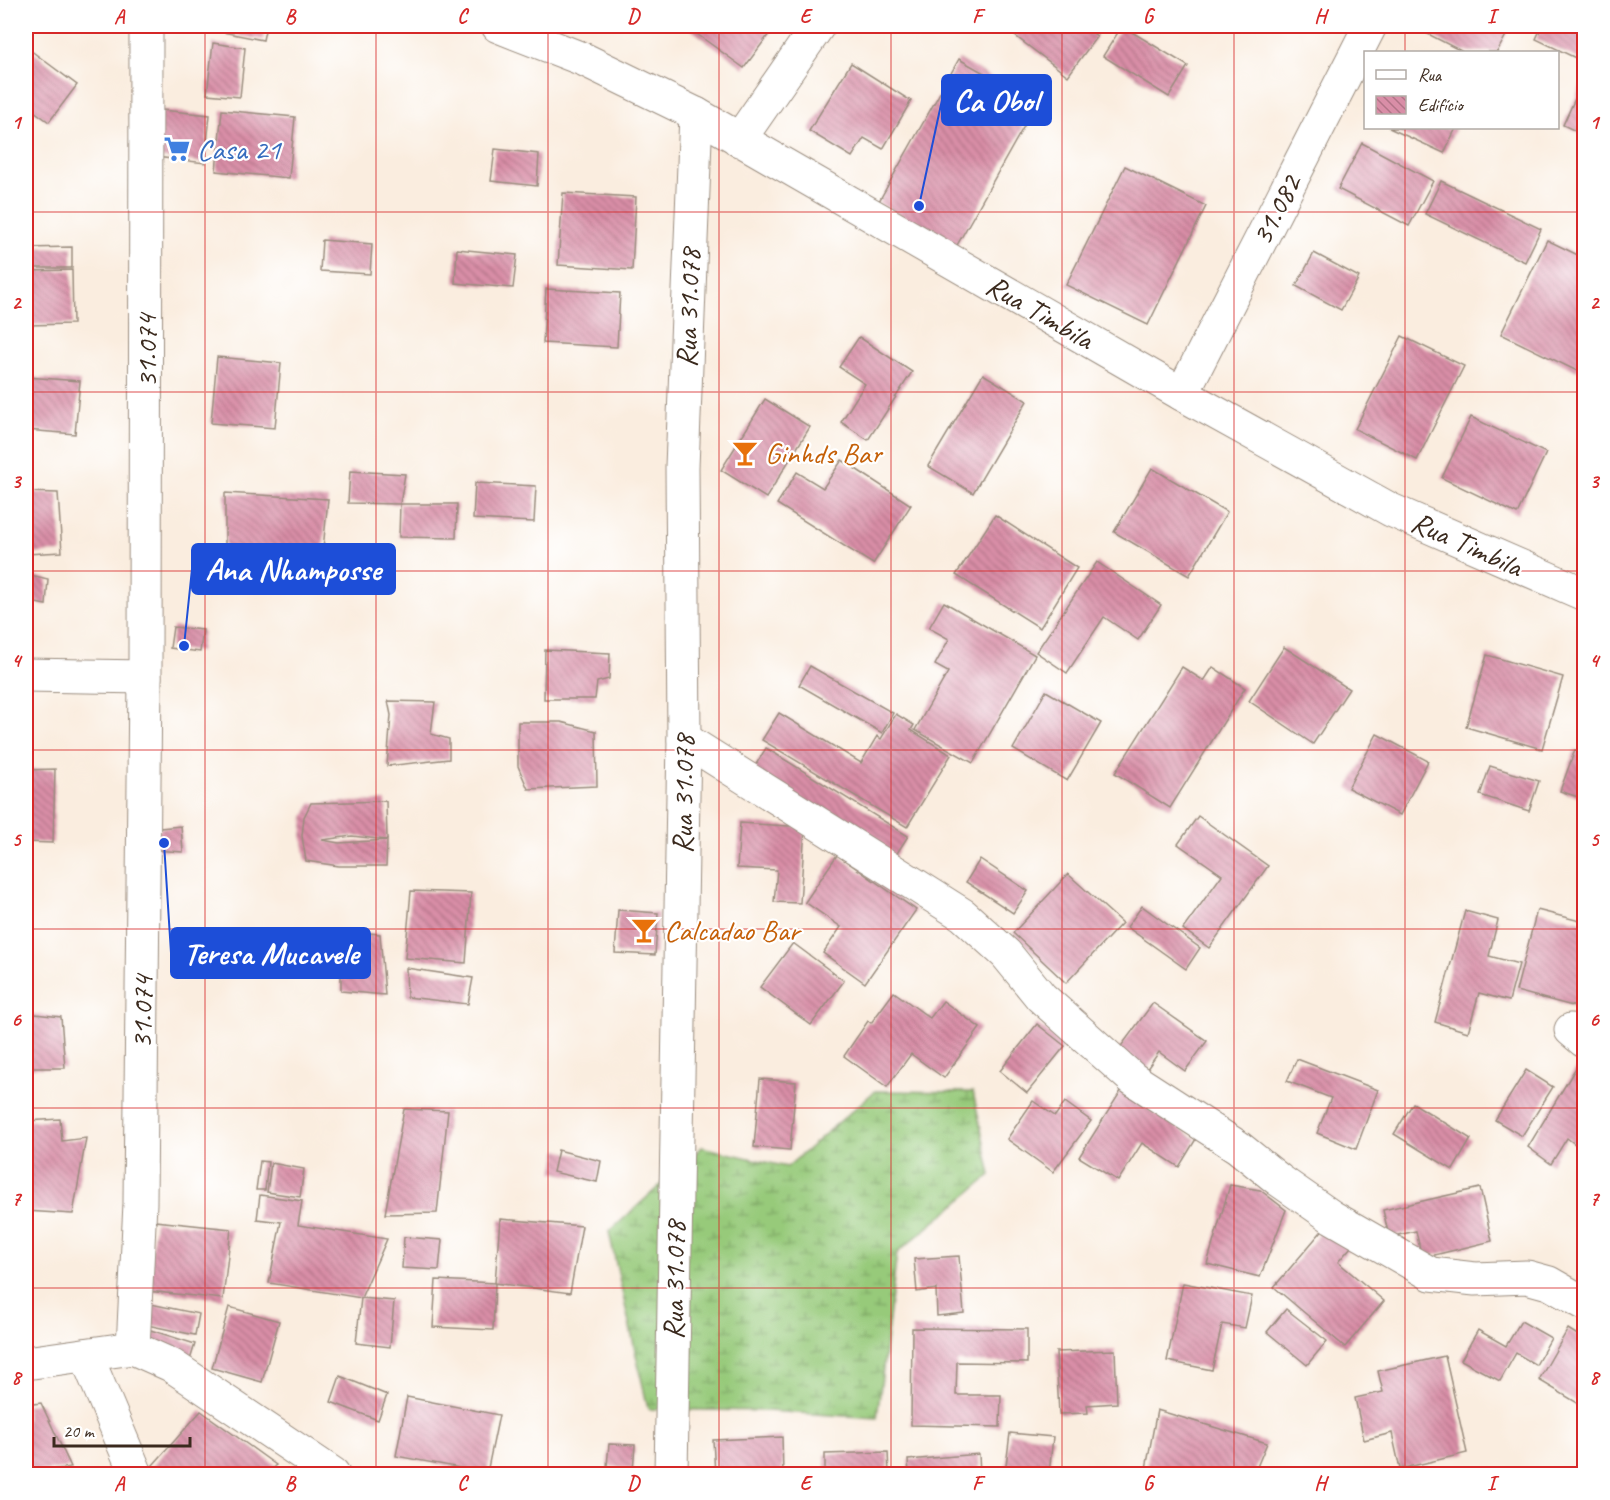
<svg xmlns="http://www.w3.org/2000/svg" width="1610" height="1500" font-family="Caveat,sans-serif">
  <defs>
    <pattern id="wetland-marsh" width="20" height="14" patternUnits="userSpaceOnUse" patternTransform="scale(1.5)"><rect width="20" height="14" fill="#97ca7a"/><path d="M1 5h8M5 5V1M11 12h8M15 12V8" fill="none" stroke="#7ca463"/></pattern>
    <pattern id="building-back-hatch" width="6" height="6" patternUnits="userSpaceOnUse" patternTransform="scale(1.5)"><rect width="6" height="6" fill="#d98ea7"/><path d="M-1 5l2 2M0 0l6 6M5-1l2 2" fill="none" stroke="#b17487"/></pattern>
  </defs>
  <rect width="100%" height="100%" fill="#fff"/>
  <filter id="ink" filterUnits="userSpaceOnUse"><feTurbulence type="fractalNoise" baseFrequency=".0167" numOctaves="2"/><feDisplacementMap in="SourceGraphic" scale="12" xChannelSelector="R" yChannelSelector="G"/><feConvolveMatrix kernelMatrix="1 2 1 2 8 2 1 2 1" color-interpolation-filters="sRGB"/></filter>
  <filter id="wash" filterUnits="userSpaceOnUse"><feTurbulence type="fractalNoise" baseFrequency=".008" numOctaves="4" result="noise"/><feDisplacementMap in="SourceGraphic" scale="24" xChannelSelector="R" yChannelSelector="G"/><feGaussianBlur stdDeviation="1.35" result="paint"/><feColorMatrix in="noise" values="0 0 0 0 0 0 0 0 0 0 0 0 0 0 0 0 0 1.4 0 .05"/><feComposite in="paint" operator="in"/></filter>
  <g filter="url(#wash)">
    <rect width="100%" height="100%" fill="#faeddf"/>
    <!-- wetland -->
    <polygon fill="url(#wetland-marsh)" stroke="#697a4c" stroke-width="1.5" points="875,1091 973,1092 991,1175 897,1253 877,1418 767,1411 648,1409 609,1232 702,1147 787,1167"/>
    <g id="blocks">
      <!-- building -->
      <g fill="url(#building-back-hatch)">
        <polygon points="218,26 266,26 263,40 217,31"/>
        <polygon points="686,26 775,26 744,68"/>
        <polygon points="1021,26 1082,26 1097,36 1068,76 1014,35"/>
        <polygon points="1122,26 1188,66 1169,97 1103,56"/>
        <polygon points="1428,26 1511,26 1497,52 1463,52 1424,32"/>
        <polygon points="1542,26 1584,26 1584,62 1536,39"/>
        <polygon points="213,43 245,48 240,97 207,94"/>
        <polygon points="26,47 77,85 49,122 26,105"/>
        <polygon points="959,59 1037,103 956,247 878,203"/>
        <polygon points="851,63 911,101 883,149 864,138 852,157 809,131"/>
        <polygon points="1584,79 1584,135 1563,125"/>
        <polygon points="161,110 210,115 205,163 156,157"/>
        <polygon points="222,110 295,117 289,178 216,171"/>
        <polygon points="1389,128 1456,128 1444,153"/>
        <polygon points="1362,143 1433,181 1409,226 1338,189"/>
        <polygon points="495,149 539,154 537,186 491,181"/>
        <polygon points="1125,166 1206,206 1148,325 1066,285"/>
        <polygon points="1441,181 1541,229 1525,262 1425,214"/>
        <polygon points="563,193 636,197 632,270 558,265"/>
        <polygon points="322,240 372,244 370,274 320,271"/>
        <polygon points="1547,240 1584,258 1584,355 1577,371 1501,334"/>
        <polygon points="72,247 72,268 26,268 26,248"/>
        <polygon points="457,249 517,255 513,288 455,283"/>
        <polygon points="1314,253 1359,277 1341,310 1296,286"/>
        <polygon points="72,270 73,324 26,325 26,271"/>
        <polygon points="546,289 620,293 617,347 543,343"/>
        <polygon points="1402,336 1464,366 1417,460 1355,429"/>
        <polygon points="859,337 912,372 868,440 841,422 865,384 839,367"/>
        <polygon points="217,357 281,363 275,428 211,423"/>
        <polygon points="983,374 1027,401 973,493 928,466"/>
        <polygon points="26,377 80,381 75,434 26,430"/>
        <polygon points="765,399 810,427 766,498 721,470"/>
        <polygon points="1471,417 1546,453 1517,514 1442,478"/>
        <polygon points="842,460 911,505 873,564 777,504 797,472 823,488"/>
        <polygon points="1152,468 1227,512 1189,576 1114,532"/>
        <polygon points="350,471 405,474 400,504 348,503"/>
        <polygon points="475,483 536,486 534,522 473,519"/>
        <polygon points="26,492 58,493 62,552 26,554"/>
        <polygon points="225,493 328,499 321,569 225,566"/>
        <polygon points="400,504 457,504 456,538 399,537"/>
        <polygon points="995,515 1077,568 1040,628 956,575"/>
        <polygon points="1097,562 1161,605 1138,640 1104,617 1067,673 1036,652"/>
        <polygon points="26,574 48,579 46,605 26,601"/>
        <polygon points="944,602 1035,655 973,763 915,730 948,672 935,665 949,639 929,628"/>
        <polygon points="173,627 203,630 200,652 170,648"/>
        <polygon points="1284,647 1349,689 1313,744 1249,701"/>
        <polygon points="545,650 610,653 609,679 597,682 595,699 544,699"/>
        <polygon points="1487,655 1563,677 1542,749 1466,727"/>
        <polygon points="810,666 893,713 882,733 799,685"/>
        <polygon points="1182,667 1204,681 1213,667 1245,688 1170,808 1115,773"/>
        <polygon points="1046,691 1101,723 1067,781 1013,749"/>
        <polygon points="388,701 435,702 431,734 449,739 449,759 387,766 391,715"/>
        <polygon points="779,713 861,763 877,736 881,739 896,714 914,725 911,730 951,755 907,827 762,740"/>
        <polygon points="518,722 561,722 596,731 597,786 528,789 518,766"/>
        <polygon points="1377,734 1428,761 1400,815 1348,788"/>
        <polygon points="766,748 908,836 894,858 752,771"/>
        <polygon points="1575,750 1584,754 1584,799 1560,791"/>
        <polygon points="1490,766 1539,781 1529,811 1480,795"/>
        <polygon points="55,769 53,843 26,842 26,770"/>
        <polygon points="386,801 387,840 352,836 322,840 339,843 387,840 386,866 339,866 306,861 302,836 304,817 311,803"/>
        <polygon points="1198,816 1268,866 1209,948 1183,929 1222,875 1178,844"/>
        <polygon points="740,823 805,827 800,903 774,902 777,870 737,868"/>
        <polygon points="181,826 183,852 154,850 160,828"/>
        <polygon points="837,855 916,910 865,983 823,953 841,927 805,902"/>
        <polygon points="980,859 1028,891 1013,913 966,882"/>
        <polygon points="1068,874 1122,923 1066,983 1013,933"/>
        <polygon points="411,891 471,893 466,963 405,958"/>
        <polygon points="1142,906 1200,948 1186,969 1127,927"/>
        <polygon points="618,910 658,913 655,955 615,953"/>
        <polygon points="1537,910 1584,922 1584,1009 1516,991"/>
        <polygon points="1465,911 1498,920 1489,956 1519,964 1509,1001 1479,993 1468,1032 1435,1022"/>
        <polygon points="345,931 380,934 385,995 341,991 341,956"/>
        <polygon points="793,943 844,981 811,1025 760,987"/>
        <polygon points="406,968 473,978 468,1004 407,997"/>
        <polygon points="894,992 930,1018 943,1001 980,1028 944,1078 911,1054 887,1087 844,1056 868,1021 871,1023"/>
        <polygon points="1153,1003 1207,1041 1185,1071 1159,1052 1144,1073 1116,1053"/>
        <polygon points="26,1013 61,1017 65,1068 26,1068"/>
        <polygon points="1037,1024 1065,1046 1027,1093 1000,1071"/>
        <polygon points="1583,1056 1584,1151 1567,1138 1551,1164 1528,1147"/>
        <polygon points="1297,1059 1378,1090 1356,1149 1317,1133 1331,1098 1287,1081"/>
        <polygon points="1526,1070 1553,1087 1522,1136 1495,1120"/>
        <polygon points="760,1079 796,1082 790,1150 754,1147"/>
        <polygon points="1121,1091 1196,1139 1179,1167 1142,1143 1118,1181 1079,1157"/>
        <polygon points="1033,1101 1055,1116 1065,1102 1091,1121 1053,1172 1007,1139"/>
        <polygon points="1413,1103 1471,1139 1453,1170 1394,1134"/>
        <polygon points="404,1109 448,1111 437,1213 385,1214"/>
        <polygon points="60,1119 62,1141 86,1138 73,1214 26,1211 26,1121"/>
        <polygon points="558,1150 601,1161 597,1182 553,1172"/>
        <polygon points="260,1161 268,1162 265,1190 256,1190"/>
        <polygon points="271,1163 304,1169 300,1197 267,1192"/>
        <polygon points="1230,1185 1260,1190 1286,1210 1260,1277 1207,1264"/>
        <polygon points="1480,1188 1492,1241 1422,1258 1416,1231 1389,1237 1383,1210"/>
        <polygon points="260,1195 302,1201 298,1225 387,1239 361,1298 269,1283 281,1222 257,1219"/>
        <polygon points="500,1219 582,1226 570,1293 495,1283"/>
        <polygon points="155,1221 231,1229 223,1299 147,1291"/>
        <polygon points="1326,1226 1351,1247 1338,1262 1384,1301 1345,1347 1274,1287"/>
        <polygon points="404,1237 442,1240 439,1270 402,1268"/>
        <polygon points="959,1256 964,1313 937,1316 936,1289 917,1292 914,1259"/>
        <polygon points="436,1280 495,1283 493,1330 433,1327"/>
        <polygon points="1183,1283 1252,1296 1245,1328 1222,1324 1212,1370 1167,1361"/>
        <polygon points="361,1298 394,1301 390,1347 356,1343"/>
        <polygon points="146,1303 199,1314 195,1335 142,1324"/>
        <polygon points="229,1307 279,1321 262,1382 212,1368"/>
        <polygon points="1286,1309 1327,1341 1307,1365 1267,1332"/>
        <polygon points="1521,1321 1551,1338 1536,1365 1516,1353 1500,1381 1461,1360 1478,1330 1506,1346"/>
        <polygon points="144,1328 195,1344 190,1360 139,1345"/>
        <polygon points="912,1328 1027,1329 1027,1363 957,1362 956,1395 1001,1395 1000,1427 911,1425"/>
        <polygon points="1568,1329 1584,1339 1584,1407 1539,1380"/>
        <polygon points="1115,1350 1117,1403 1087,1405 1088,1413 1059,1414 1056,1352"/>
        <polygon points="1445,1356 1467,1453 1400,1469 1392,1433 1364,1440 1355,1398 1383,1392 1378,1371"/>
        <polygon points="340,1376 387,1395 378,1420 331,1402"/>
        <polygon points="407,1397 499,1415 487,1473 396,1456"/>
        <polygon points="41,1403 71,1467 26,1474 26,1405"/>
        <polygon points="1157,1410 1267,1443 1254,1474 1145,1474"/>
        <polygon points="201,1411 276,1465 265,1474 145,1474"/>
        <polygon points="1010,1433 1053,1437 1049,1474 1005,1474"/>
        <polygon points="782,1437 783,1474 715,1474 713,1440"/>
        <polygon points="609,1444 635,1445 633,1470 607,1466"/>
        <polygon points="888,1452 889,1474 825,1474 825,1454"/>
        <polygon points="979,1454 980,1474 909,1474 908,1460"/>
      </g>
    </g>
  </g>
  <g filter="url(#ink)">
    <use href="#blocks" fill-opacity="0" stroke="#9a8c7e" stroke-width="1.5"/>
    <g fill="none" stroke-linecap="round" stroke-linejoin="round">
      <!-- minor casing -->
      <g stroke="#9a8c7e" stroke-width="35">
        <g id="minor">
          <polyline points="498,26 585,60 696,114 1182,394 1391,510 1584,594"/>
          <polyline points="739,140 818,26"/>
          <polyline points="1182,394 1370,26"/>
          <polyline points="26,675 145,677"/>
          <polyline points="684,739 963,915 1006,954 1041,997 1133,1079 1238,1147 1279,1180 1332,1217 1431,1274 1475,1279 1527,1277 1549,1283 1584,1303"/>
          <polyline points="1571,1030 1584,1041"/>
          <polyline points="133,1348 140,1203 145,677 146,26"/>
          <polyline points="86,1355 136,1474"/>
          <polyline points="26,1363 133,1348 171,1365 333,1474"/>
          <polyline points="671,1474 684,739 682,467 696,114"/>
        </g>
      </g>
      <!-- minor -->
      <use href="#minor" stroke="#fff" stroke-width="33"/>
    </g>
  </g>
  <!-- grid -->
  <path fill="none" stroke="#d62828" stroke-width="1.5" stroke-opacity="0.55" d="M205,26v1448M376,26v1448M548,26v1448M719,26v1448M891,26v1448M1062,26v1448M1234,26v1448M1405,26v26M1405,128v1346M26,212h1558M26,392h1558M26,571h1558M26,750h1558M26,929h1558M26,1108h1558M26,1288h1558"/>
  <!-- icons -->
  <defs>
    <g id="supermarket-bare" transform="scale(2.07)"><path d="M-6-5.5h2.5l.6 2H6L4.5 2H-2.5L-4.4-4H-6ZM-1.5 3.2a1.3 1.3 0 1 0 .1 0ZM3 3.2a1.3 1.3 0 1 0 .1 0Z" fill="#3f7fe0" stroke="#fff" stroke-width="2.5" paint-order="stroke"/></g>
    <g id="bar-bare" transform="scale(2.07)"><path d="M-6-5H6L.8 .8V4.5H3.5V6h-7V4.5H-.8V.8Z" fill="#e8710a" stroke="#fff" stroke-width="2.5" paint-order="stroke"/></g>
  </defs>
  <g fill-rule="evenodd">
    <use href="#supermarket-bare" x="177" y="149"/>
    <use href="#bar-bare" x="745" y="453"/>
    <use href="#bar-bare" x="644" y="930"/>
  </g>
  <g text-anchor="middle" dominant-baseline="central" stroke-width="4.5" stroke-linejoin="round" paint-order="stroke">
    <!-- shop labels -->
    <g font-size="30" fill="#366cbe" stroke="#fff" text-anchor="start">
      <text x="197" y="149">Casa 21</text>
    </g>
    <!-- street labels -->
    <g font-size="30" fill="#3b2a1e" stroke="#fff">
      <text transform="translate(1276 210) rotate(-63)">31.082</text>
      <text transform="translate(688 308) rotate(-88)">Rua 31.078</text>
      <text transform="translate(1040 312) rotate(30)">Rua Timbila</text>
      <text transform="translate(146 351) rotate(-90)">31.074</text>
      <text transform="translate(1467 544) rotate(24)">Rua Timbila</text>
      <text transform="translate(683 794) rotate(-89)">Rua 31.078</text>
      <text transform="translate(142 1012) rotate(-89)">31.074</text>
      <text transform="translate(674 1280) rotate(-89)">Rua 31.078</text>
    </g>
    <!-- food labels -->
    <g font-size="30" fill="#c56008" stroke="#fff" text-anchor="start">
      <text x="765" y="453">Ginhds Bar</text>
      <text x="664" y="930">Calcadao Bar</text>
    </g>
  </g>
  <!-- callouts -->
  <path fill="none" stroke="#1d4ed8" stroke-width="2" d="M919 206L942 100M184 646L192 569M164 843L171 953"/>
  <g fill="#1d4ed8" stroke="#fff" stroke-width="2">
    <circle cx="919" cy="206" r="6"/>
    <circle cx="184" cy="646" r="6"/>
    <circle cx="164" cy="843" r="6"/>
  </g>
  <g fill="#1d4ed8" stroke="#1d4ed8" stroke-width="2">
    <rect x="942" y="75" width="109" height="50" rx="6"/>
    <rect x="192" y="544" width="203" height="50" rx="6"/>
    <rect x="171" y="928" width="199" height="50" rx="6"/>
  </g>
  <g font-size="32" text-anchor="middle" font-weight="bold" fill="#fff">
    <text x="996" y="111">Ca Obol</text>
    <text x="293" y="580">Ana Nhamposse</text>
    <text x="271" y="964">Teresa Mucavele</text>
  </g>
  <!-- margin -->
  <rect width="1610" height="1500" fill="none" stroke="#fff" stroke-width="66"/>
  <!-- legend -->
  <rect x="1364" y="51" width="195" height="78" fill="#ffffff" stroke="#b1aaa5" stroke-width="1.5"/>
  <rect x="1376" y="70" width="30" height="9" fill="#ffffff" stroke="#b1aaa5" stroke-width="1.5"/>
  <text x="1418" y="81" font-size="18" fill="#3b2a1e">Rua</text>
  <rect x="1376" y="96" width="30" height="18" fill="url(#building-back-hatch)" stroke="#b1aaa5" stroke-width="1.5"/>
  <text x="1418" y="111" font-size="18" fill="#3b2a1e">Edifício</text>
  <!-- scale -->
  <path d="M54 1437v9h136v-9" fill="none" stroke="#3b2a1e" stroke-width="3"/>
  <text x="63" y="1437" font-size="18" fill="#3b2a1e" stroke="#ffffff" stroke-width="4.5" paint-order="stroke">20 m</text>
  <rect x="33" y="33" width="1544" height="1434" fill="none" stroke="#d62828" stroke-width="2"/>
  <g font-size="20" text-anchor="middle" font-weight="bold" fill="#d62828">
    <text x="119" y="23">A</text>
    <text x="290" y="23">B</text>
    <text x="462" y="23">C</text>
    <text x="633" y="23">D</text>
    <text x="805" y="23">E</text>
    <text x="977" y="23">F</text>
    <text x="1148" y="23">G</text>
    <text x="1320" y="23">H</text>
    <text x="1491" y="23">I</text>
    <text x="16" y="129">1</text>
    <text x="1594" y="129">1</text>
    <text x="16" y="309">2</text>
    <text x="1594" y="309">2</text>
    <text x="16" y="488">3</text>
    <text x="1594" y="488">3</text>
    <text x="16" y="667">4</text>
    <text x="1594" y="667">4</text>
    <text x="16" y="846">5</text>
    <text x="1594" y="846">5</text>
    <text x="16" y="1026">6</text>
    <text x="1594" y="1026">6</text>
    <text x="16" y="1205">7</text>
    <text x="1594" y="1205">7</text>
    <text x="16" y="1384">8</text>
    <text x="1594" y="1384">8</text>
    <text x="119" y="1490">A</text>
    <text x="290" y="1490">B</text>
    <text x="462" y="1490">C</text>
    <text x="633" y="1490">D</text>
    <text x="805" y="1490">E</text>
    <text x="977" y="1490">F</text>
    <text x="1148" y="1490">G</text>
    <text x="1320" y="1490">H</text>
    <text x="1491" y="1490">I</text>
  </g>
</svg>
